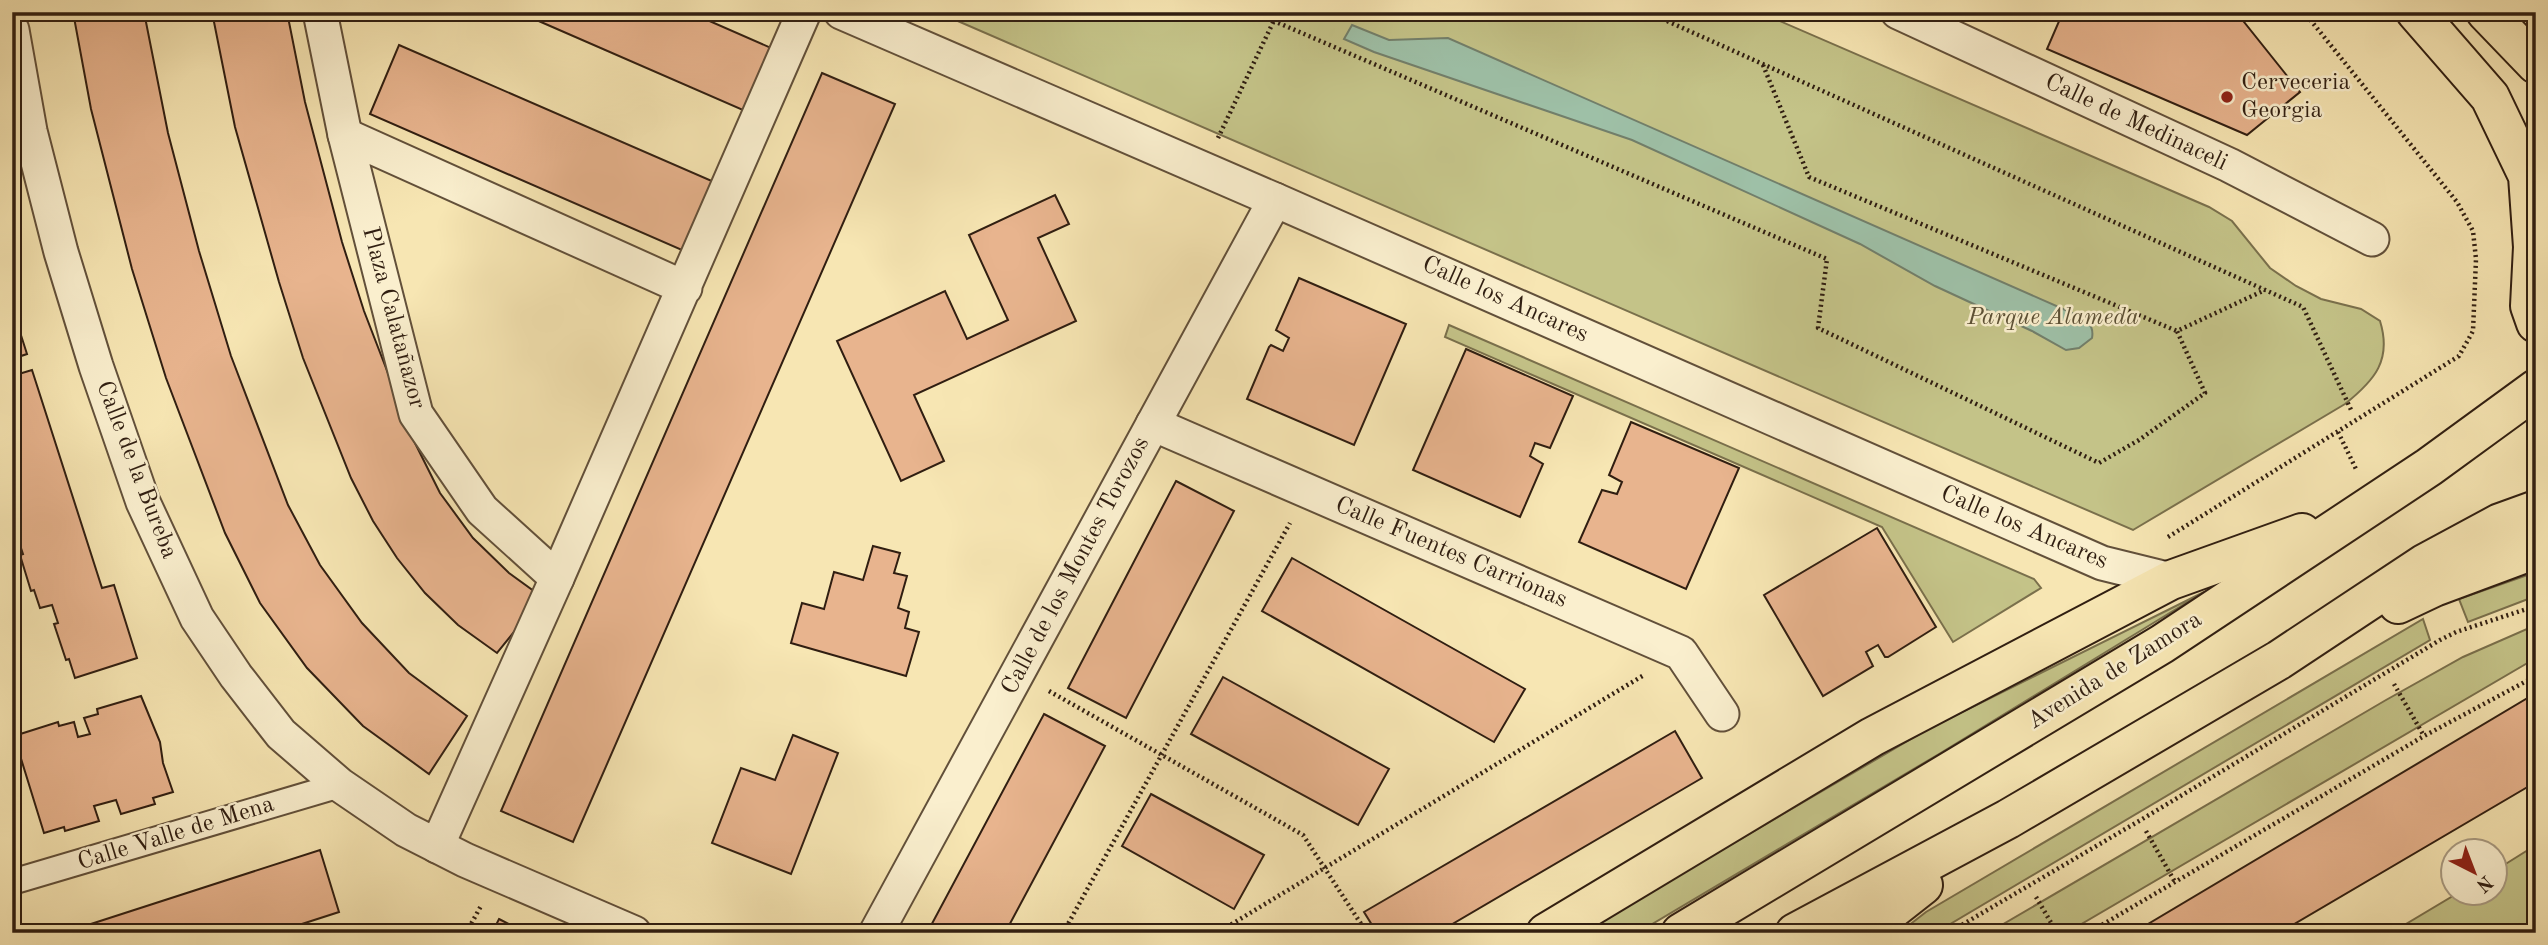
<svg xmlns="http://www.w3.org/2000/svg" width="2548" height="945" font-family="'Old Standard TT',serif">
  <rect width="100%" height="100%" fill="#f7e6b3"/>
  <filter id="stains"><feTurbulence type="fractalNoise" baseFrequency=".00286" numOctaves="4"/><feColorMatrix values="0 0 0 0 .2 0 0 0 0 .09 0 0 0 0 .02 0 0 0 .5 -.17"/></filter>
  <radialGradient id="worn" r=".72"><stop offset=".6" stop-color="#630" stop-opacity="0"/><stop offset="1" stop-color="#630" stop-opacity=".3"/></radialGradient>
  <!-- green -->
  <g fill="#c4c388" stroke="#7a704c" stroke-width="2">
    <path d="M937,12h822l450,195 23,14 38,47 26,18 25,13 40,10 19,12c12,39 -5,59 -35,83l-212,126z"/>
    <polygon points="1449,325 2034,579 2041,588 1953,642 1882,527 1445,337"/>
    <polygon points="2536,572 2536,596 2468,622 2459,599"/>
    <polygon points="2204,592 1939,754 1637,933 1580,933 1928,729"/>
    <polygon points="2423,619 2430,640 1935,933 1899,933 1926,912"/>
    <polygon points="2536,625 2536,658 2066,933 1988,933 2386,700 2463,657"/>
    <polygon points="2536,845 2536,933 2391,933 2458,893 2496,892 2496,870"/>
  </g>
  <!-- water -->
  <path fill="#9ec0a7" stroke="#727f6b" stroke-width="2" d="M1352,25l37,15 59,-2 622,274c12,6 25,10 22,26l-13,10 -13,2 -34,-19 -97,-45 -75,-42 -228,-104 -258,-88 -30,-13z"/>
  <!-- building -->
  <g fill="#e8b48e" stroke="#301e11" stroke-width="2">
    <polygon points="73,12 144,12 168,133 199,251 231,356 288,505 320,565 362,623 409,673 467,716 429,774 363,726 307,668 260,603 225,533 166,378 132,269 91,109"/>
    <polygon points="212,12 287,12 305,102 342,242 364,311 415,443 440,493 473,538 509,573 542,597 497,653 458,625 425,593 397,558 373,521 351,478 303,358 279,282 235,127"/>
    <polygon points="518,12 689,12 778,51 752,114"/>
    <polygon points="2063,12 2236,12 2300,92 2247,135 2047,49"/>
    <polygon points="399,45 721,185 691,254 370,114"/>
    <polygon points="822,73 895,104 573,842 501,811"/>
    <polygon points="1055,195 1069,224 1038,238 1076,321 914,395 944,461 901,481 837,341 945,291 967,339 1008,320 969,235"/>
    <polygon points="1299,278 1406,324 1354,445 1247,399 1269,347 1271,345 1283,351 1289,338 1276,330"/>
    <polygon points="12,307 27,354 12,359"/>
    <polygon points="1466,349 1573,396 1550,448 1535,443 1530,456 1543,464 1520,517 1413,470"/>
    <polygon points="32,370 102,588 114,585 137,658 75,678 69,659 66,660 54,624 58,623 52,605 40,608 34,590 31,591 20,555 23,554 12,521 12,376"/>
    <polygon points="1631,422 1739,468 1686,589 1579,542 1602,490 1617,494 1622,482 1609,475"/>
    <polygon points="1176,481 1234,511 1126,718 1068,688"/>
    <polygon points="1877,528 1936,627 1888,657 1885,657 1878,645 1866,652 1873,666 1823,696 1764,595"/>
    <polygon points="873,546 900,553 894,573 907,576 898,608 909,612 905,628 919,632 906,676 791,643 802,603 824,609 834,572 863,580"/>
    <polygon points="1292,558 1525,689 1494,742 1262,611"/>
    <polygon points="1223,677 1389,769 1358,825 1191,734"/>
    <polygon points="2536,693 2536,782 2279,933 2133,933"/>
    <polygon points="141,696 160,742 163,763 173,792 153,798 155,804 121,814 116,800 94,806 99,821 65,831 64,827 44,833 14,736 58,722 59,726 74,722 78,737 90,734 84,718 98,714 97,709"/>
    <polygon points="1044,714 1105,746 1005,933 927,933"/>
    <polygon points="1675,731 1702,778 1437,933 1377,933 1364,912"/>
    <polygon points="793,735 838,753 791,874 712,843 741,768 775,780"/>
    <polygon points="1151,794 1264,855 1234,909 1122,846"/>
    <polygon points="320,850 339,912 274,933 63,933"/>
    <polygon points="499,919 526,933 492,933"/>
  </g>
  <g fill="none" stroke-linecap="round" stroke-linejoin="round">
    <!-- pedestrian casing -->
    <g stroke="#62503a" stroke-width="28">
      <polyline id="pedestrian" points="12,882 340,785"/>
    </g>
    <!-- minor casing -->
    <g stroke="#62503a" stroke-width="37">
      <g id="minor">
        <polyline points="320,12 345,135"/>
        <polyline points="841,12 1275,200 2102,563 2171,580"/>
        <polyline points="1898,12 2229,165 2372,239"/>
        <polyline points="12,30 30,131 61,252 96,366 143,502 197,618 236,676 281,734 340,785 406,830 465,860 634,933"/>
        <polyline points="685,288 345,135 416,414 482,510 557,578 804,12"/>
        <polyline points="1153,424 1681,653 1722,714"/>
        <polyline points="437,846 557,578"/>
        <polyline points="876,933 1275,200"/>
      </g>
    </g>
    <!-- primary casing -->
    <g stroke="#301e11" stroke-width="42">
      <g id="primary">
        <polyline points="2416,12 2490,97 2528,176 2533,247 2530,306 2536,323"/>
        <polyline points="2486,12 2536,64"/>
      </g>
    </g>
    <!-- trunk casing -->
    <g stroke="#301e11" stroke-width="42">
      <g id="trunk">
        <polyline points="2398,604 2434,587 2536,549"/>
        <polyline points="1546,933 1872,737 2171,580 2302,533"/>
        <polyline points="1681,933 2162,644 2429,467 2536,389"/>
        <polyline points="1795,933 2008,819 2279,660 2424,564 2500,523 2536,510"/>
        <polyline points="1862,933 1923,885"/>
      </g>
    </g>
    <!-- path -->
    <g stroke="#301e11" stroke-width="4.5" stroke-dasharray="2 3.5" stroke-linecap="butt">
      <polyline points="1253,12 1827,259 1818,328 2099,463 2139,440 2205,393 2177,331 2265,290"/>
      <polyline points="1647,12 2303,307 2352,412"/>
      <polyline points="1763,65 1809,177 2177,331"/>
      <polyline points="1218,138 1278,12"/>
      <polyline points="2338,432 2356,469"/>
      <polyline points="2168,537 2459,356 2473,331 2476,259 2473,231 2457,202 2304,12"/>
      <polyline points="2394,684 2424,736"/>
      <polyline points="1049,691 1303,835 1367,933"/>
      <polyline points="2146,831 2175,882"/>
      <polyline points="2036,897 2057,933"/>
      <polyline points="466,933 481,906"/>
      <polyline points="1063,933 1290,523"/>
      <polyline points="1217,933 1644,675"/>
      <polyline points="1948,933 2139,821 2440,640 2456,632 2536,606"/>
      <polyline points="2088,933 2424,736 2536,676"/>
    </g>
    <!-- pedestrian -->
    <use href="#pedestrian" stroke="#faefce" stroke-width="24"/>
    <!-- minor -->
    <use href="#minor" stroke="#faefce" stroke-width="33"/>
    <!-- primary -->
    <use href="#primary" stroke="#f7e6b3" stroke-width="38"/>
    <!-- trunk -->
    <use href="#trunk" stroke="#f7e6b3" stroke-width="38"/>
  </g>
  <!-- markers -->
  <circle fill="#8f2418" stroke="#faefce" stroke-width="2.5" cx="2227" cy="97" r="7"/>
  <g text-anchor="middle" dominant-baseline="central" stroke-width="5" stroke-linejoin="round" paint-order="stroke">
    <!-- poi labels -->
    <g font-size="24" fill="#301e11" stroke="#faefce" text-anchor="start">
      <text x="2241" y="83">Cerveceria<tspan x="2241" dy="28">Georgia</tspan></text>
    </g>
    <!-- street labels -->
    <g font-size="24" fill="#301e11" stroke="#faefce">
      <text transform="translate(2136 123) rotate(25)">Calle de Medinaceli</text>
      <text transform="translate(1505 300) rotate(24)">Calle los Ancares</text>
      <text transform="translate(393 318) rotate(75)">Plaza Calatañazor</text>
      <text transform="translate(136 470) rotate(69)">Calle de la Bureba</text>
      <text transform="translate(2024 528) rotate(23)">Calle los Ancares</text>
      <text transform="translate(1451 553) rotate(23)">Calle Fuentes Carrionas</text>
      <text transform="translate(1076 566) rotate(-62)">Calle de los Montes Torozos</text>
      <text transform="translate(2115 671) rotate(-32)">Avenida de Zamora</text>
      <text transform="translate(176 834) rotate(-17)">Calle Valle de Mena</text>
    </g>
    <!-- park labels -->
    <g font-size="24" font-style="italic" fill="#5c5035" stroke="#faefce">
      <text x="2053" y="318">Parque Alameda</text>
    </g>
  </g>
  <!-- margin -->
  <rect width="2548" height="945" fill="none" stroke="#f7e6b3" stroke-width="42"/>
  <rect x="14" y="14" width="2520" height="917" fill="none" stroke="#301e11" stroke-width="3.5"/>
  <rect x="21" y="21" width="2506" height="903" fill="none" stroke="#301e11" stroke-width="2"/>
  <!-- north arrow -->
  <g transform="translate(2474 872) rotate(138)"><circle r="33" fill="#faefce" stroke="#a99b82" stroke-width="2"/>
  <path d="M0-5L12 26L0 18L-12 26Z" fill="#8f2418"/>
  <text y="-10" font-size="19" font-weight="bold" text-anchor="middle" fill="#301e11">N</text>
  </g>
  <rect width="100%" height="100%" filter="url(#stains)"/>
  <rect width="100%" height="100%" fill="url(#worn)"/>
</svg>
